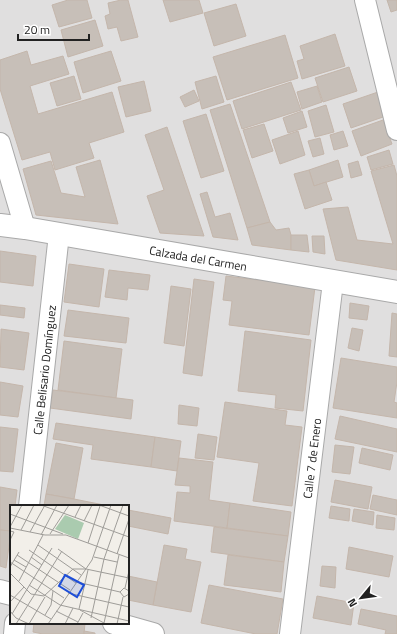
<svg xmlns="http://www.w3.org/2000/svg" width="397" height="634" font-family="'Titillium Web',sans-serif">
  <rect width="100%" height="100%" fill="#f2efe9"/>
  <!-- residential -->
  <path fill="#e0dfdf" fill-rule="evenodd" d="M0,0h397v634h-397zM11,506h117v117h-117z"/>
  <!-- building -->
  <g fill="#c7bfb8" stroke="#c4b6ab">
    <polygon points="68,0 87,0 92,18 59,27 52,5"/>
    <polygon points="121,0 128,0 138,37 121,41 117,27 108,29 105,16 110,14 108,3"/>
    <polygon points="163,0 199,0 203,13 170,22"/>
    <polygon points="387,0 397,0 397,10 391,12"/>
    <polygon points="236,4 246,36 214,46 204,13"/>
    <polygon points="95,20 103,46 68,57 61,30"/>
    <polygon points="335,34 345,66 302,79 297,61 304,59 300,46"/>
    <polygon points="285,35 298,78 227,100 213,57"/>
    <polygon points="27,51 31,65 63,56 69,74 30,86 38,114 112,92 124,132 89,143 94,158 55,170 50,152 22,160 0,89 0,60"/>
    <polygon points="111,51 121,81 83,93 74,62"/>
    <polygon points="349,67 357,91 323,102 315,78"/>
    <polygon points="74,76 81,99 57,106 50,83"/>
    <polygon points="216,76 224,102 202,109 195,82"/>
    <polygon points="144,81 151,111 126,117 118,87"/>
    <polygon points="291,82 301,110 242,129 233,101"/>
    <polygon points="317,86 322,102 302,109 297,92"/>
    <polygon points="194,90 199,101 185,107 180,97"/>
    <polygon points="378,92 386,116 351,128 343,104"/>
    <polygon points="230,104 270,222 247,228 210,110"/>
    <polygon points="326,105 334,132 315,137 308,111"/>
    <polygon points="302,111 307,127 288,133 283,118"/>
    <polygon points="206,114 224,171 201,178 183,121"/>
    <polygon points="383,120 392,144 361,156 352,131"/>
    <polygon points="264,124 273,151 252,158 243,130"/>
    <polygon points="167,127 204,236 160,233 147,196 164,190 145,135"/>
    <polygon points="298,131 305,155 280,164 272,140"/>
    <polygon points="343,131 348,146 334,150 330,135"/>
    <polygon points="320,138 324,154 313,157 308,141"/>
    <polygon points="389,150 393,164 371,170 367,157"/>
    <polygon points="100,160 118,224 36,215 23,169 51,161 61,193 85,197 76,167"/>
    <polygon points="338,160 343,177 314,186 309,170"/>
    <polygon points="358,161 362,175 351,178 348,164"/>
    <polygon points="394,165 397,176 397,270 336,260 323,209 348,207 357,240 393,244 371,171"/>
    <polygon points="309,170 314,186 326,182 332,200 305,209 294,174"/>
    <polygon points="207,192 215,217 230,213 238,240 213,237 200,194"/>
    <polygon points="270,222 276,230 289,228 291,235 291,250 252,245 247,228"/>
    <polygon points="291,235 307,235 309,252 291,250"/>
    <polygon points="312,236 324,236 325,254 313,252"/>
    <polygon points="0,251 36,256 33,286 0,282"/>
    <polygon points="69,264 104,269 99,307 64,302"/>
    <polygon points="109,270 150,275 148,290 128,288 127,300 105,297"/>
    <polygon points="226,276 315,287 309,335 229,325 232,301 223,300"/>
    <polygon points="194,279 214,282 202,376 183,373"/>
    <polygon points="171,286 191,289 184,346 164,343"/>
    <polygon points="350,303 369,306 367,320 349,318"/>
    <polygon points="0,305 25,308 24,318 0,315"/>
    <polygon points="68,310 129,318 126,343 64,336"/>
    <polygon points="392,313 397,314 397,357 389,356"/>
    <polygon points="352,328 363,330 359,351 348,348"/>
    <polygon points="1,329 29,333 24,370 0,367"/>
    <polygon points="245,331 311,340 303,411 275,408 276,395 238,391"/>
    <polygon points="64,341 122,349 116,398 58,390"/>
    <polygon points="341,358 397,367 397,382 394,402 397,403 397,418 333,408"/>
    <polygon points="0,382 23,386 18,417 0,415"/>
    <polygon points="53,390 133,400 131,419 50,408"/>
    <polygon points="225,402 287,411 285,425 302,427 292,506 253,501 259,463 217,457"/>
    <polygon points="179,405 199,408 197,426 178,424"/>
    <polygon points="340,416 397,429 397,452 335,439"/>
    <polygon points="56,423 155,437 151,467 91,459 93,445 53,439"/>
    <polygon points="0,427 18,429 13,472 0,471"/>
    <polygon points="198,434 217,437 214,460 195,458"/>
    <polygon points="155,437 181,441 177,471 151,467"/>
    <polygon points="56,443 83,448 74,499 46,494"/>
    <polygon points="335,445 354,447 350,474 332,472"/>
    <polygon points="362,448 393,455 390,470 359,463"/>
    <polygon points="179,458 213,462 209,500 230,503 227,528 174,521 177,492 190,493 190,486 175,485"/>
    <polygon points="335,480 372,487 368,509 331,502"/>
    <polygon points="0,487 17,490 15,506 11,506 11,531 0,530"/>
    <polygon points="46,494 74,499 109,506 44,506"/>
    <polygon points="373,495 397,500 397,515 370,509"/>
    <polygon points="230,503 291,512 288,536 227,528"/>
    <polygon points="331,506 350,509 349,521 329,518"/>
    <polygon points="354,509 374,512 373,525 352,521"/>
    <polygon points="128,510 171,518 168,534 128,526"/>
    <polygon points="377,515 395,518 394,530 376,528"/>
    <polygon points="214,527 288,536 284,562 211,552"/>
    <polygon points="0,530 11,531 6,568 0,566"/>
    <polygon points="164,545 187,549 185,559 201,562 191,612 153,605"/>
    <polygon points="349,547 393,556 389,577 346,569"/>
    <polygon points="228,555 284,562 281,592 224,585"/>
    <polygon points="322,566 336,567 335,588 320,586"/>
    <polygon points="128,576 157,582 153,605 128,600"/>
    <polygon points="209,585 283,599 277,634 256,634 201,623"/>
    <polygon points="317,596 354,603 351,625 313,618"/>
    <polygon points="361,609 397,616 397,634 385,634 386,630 358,624"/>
    <polygon points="34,623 85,623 84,634 43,634 33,632"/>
    <polygon points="84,631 95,633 95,634 84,634"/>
  </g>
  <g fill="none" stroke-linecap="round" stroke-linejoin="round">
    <!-- minor casing -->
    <g stroke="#a9a9a9" stroke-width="22">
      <g id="minor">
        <polyline points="365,0 397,130"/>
        <polyline points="0,143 25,228"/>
        <path id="s1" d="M29,506l30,-272"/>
        <polyline points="14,634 15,623"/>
        <path id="s2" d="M290,634l43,-352"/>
      </g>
    </g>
    <!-- tertiary casing -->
    <g stroke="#a9a9a9" stroke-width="24">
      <g id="tertiary">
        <path id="s3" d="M0,225l25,3 372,64"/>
        <polyline points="0,591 11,594"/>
        <polyline points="114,623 153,634"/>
      </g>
    </g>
    <!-- minor -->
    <use href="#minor" stroke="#fff" stroke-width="20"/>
    <!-- tertiary -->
    <use href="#tertiary" stroke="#fff" stroke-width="22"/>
  </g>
  <g text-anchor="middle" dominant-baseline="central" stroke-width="3.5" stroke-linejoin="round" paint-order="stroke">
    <!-- street labels -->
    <g font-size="12" fill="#222" stroke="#fff">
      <text stroke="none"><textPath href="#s3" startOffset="201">Calzada del Carmen</textPath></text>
      <text stroke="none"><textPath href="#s1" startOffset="137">Calle Belisario Domínguez</textPath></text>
      <text stroke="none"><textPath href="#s2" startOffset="177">Calle 7 de Enero</textPath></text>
    </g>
  </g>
  <!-- overview -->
  <g transform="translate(10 505)">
    <rect width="119" height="119" fill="#f2efe9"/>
    <path d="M55,10l19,8 -6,16 -23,-10z" fill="#aacbaf"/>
    <path fill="none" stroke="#9f9d99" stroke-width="1" d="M31,0l88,32M89,0l30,11M0,9l53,20M65,12l6,-12M74,16l8,-16M0,22l12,-22M0,23l35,7h21l63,23M11,25l13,-25M0,26l4,1 -4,8M20,27l15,-27M40,29l19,-29M31,30l16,-30M78,38l12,-37M28,40l43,30M48,44l28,20 43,9M19,45l47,33M107,49l12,-35M7,50l53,35M21,52l11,8M84,52l23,5M4,55l12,7M0,57l54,36M0,62l9,-15M0,68l21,21 13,2 29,-27h13M9,76l24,-46M67,77l43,10M19,80l31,20 69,16M115,83l4,-17M119,86l-5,-3 -4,4 4,5 5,-3M58,88l61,14M0,90l41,24M0,97l14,-15M69,104l9,-39M70,105l24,13M0,106l6,7 13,6M46,106l22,11M2,109l40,-66M35,110l6,-10 2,-14M81,113l13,-59 19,-54M94,118l15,-68M6,119l46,-73M19,119l16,-27M38,119l44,-64 19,-55M55,119l8,-16M67,119l6,-11M107,119l6,-27"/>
    <path fill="#1d4ed8" fill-opacity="0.15" stroke="#1d4ed8" stroke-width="2" d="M55,70l19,10 -7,12 -18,-11z"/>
    <rect width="119" height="119" fill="none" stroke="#222" stroke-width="2"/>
  </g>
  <!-- north arrow -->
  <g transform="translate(361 598) rotate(241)" stroke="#ffffff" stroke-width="3" paint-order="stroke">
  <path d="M0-3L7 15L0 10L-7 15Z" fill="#222222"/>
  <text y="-6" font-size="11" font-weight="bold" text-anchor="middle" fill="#222222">N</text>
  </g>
  <!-- scale -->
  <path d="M18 34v6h71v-6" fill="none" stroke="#222222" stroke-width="2"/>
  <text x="24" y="34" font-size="12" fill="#222222" stroke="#ffffff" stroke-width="3" paint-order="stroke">20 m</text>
</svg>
